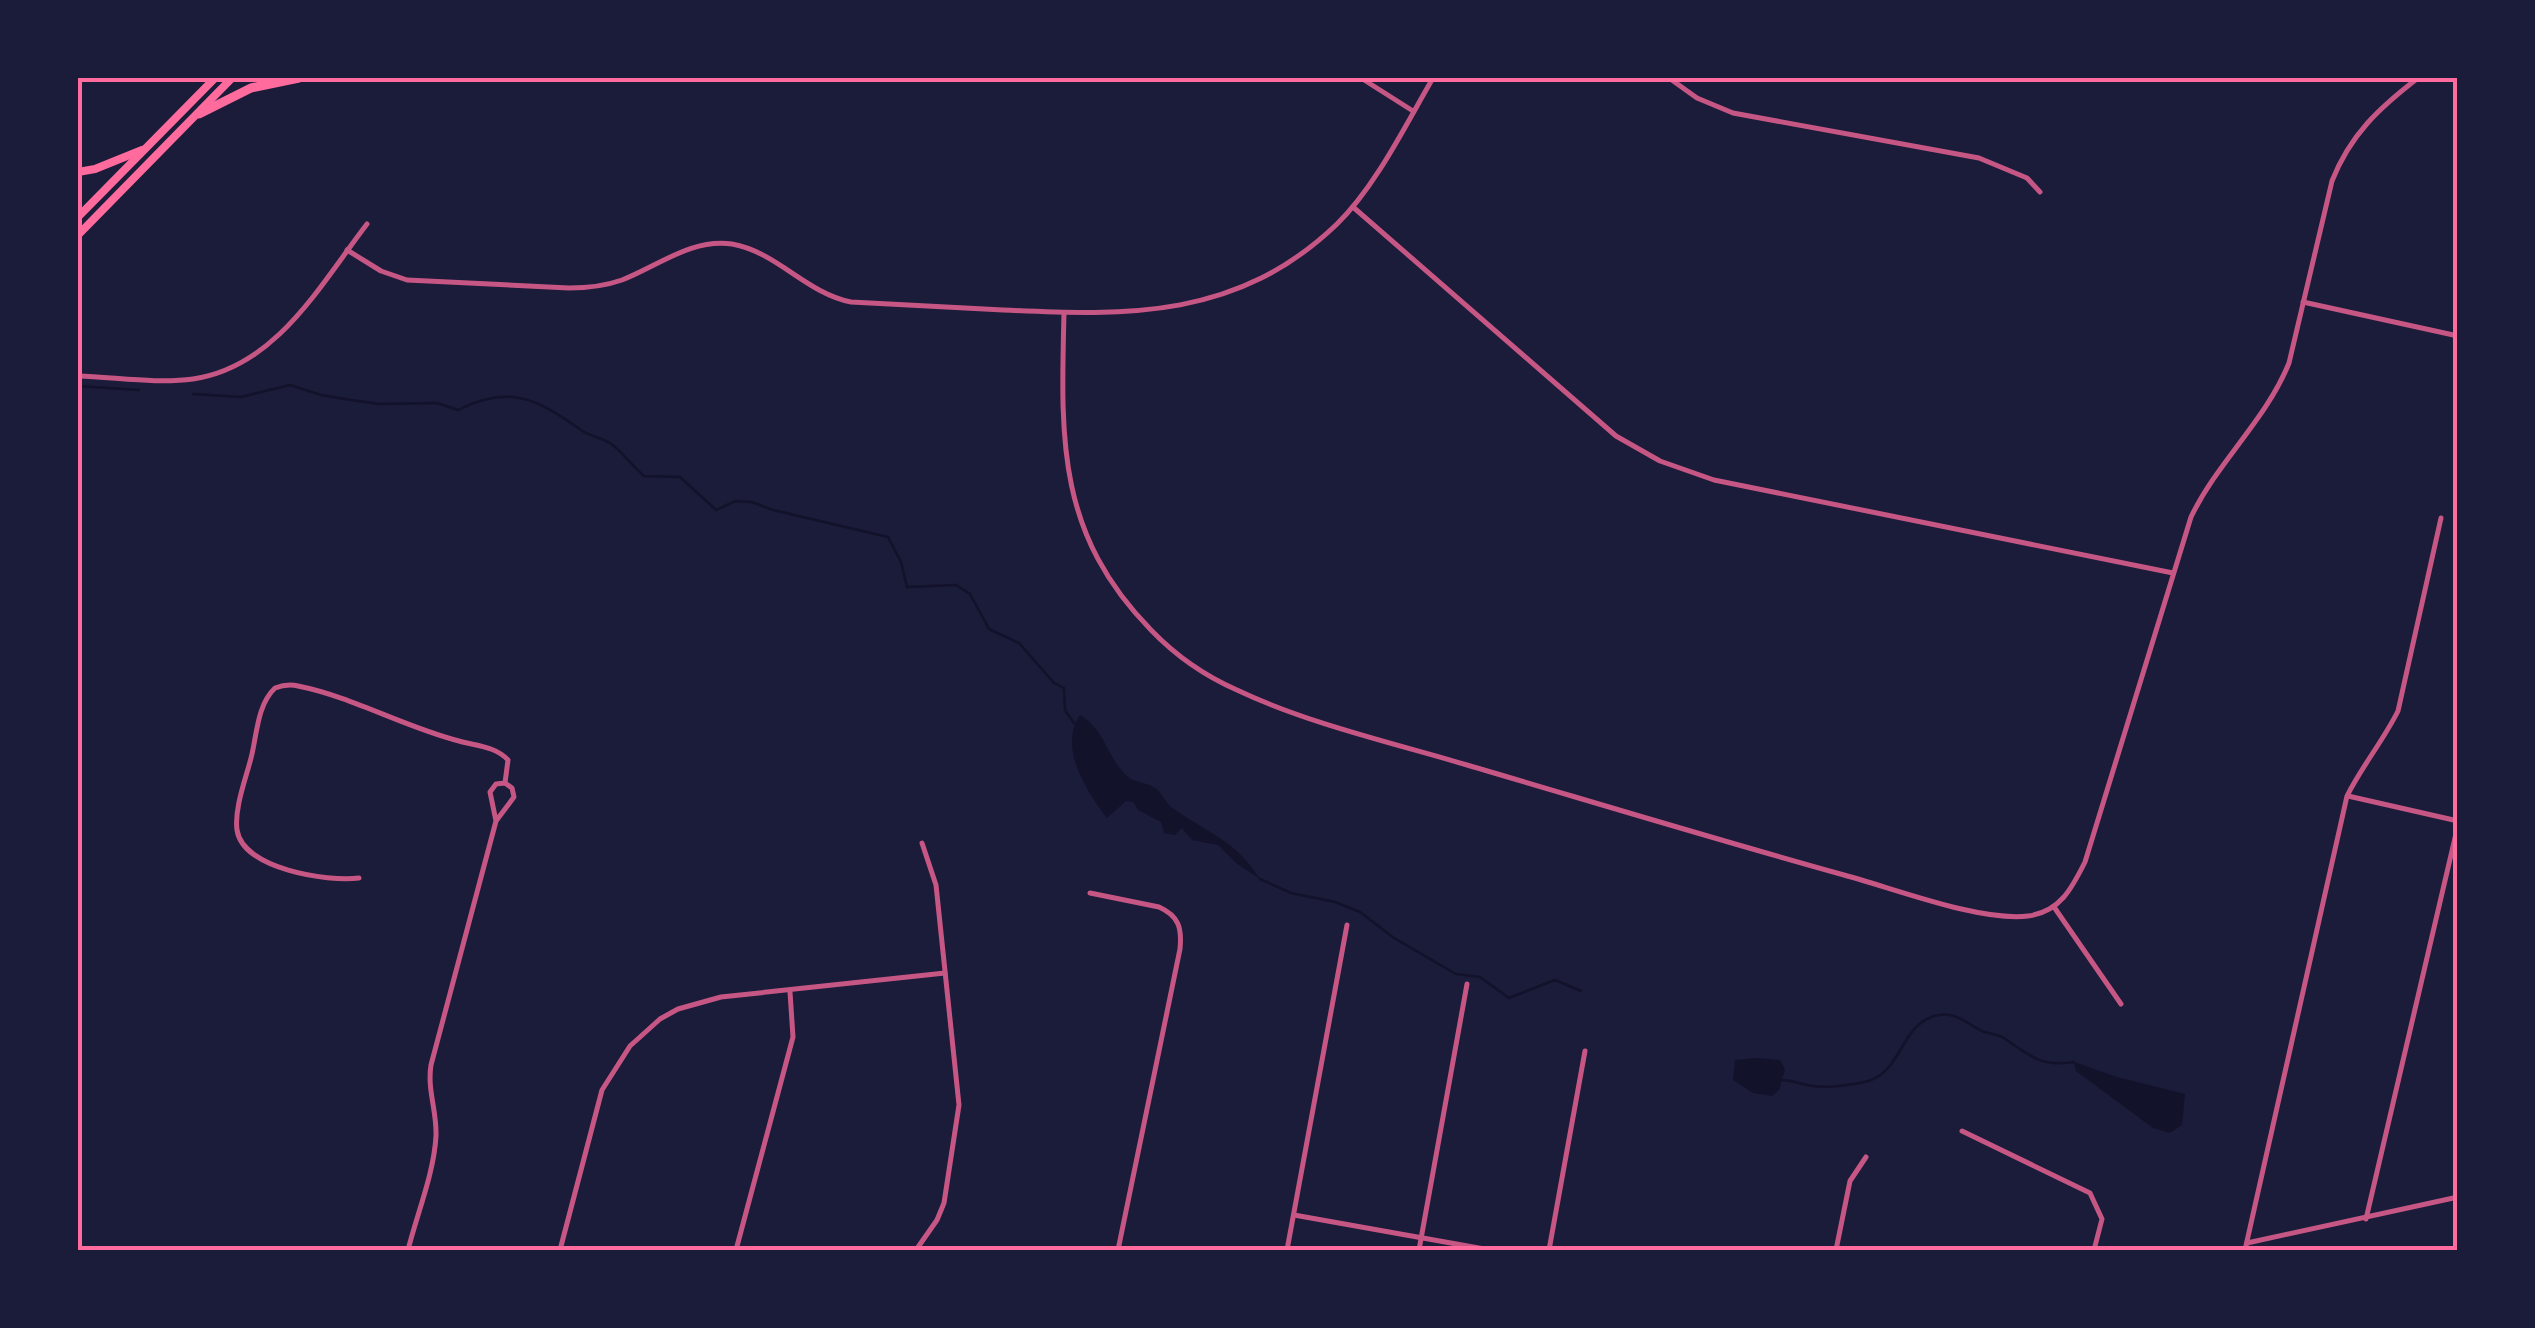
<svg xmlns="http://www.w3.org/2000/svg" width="2535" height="1328" font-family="Barlow,sans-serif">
  <rect width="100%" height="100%" fill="#1b1b3a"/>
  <!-- water -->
  <g fill="#12122b">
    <path d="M1080,715c25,14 27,43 47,61 7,7 20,6 28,12 6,4 10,13 15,18 36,27 64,32 90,73l-24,-16 -18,-18 -26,-5 -10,-12 -7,7 -11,-2 -3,-11 -23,-12 -5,-8 -7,-1 -19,17c-21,-27 -49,-71 -27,-103z"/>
    <polygon points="1757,1058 1780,1060 1785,1069 1779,1090 1772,1096 1753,1093 1733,1080 1735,1060"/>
    <polygon points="2074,1062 2117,1077 2185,1094 2182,1125 2170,1133 2153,1128 2076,1071"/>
  </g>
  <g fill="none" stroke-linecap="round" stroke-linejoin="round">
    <!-- stream -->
    <g stroke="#12122b" stroke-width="2.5">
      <polyline points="78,386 139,390"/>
      <path d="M193,394l48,3 49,-12 31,10 30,5 28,4 58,-1 21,7c52,-26 79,-11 123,20 9,6 20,8 29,13 12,8 23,24 34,33l36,1 36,33 20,-9 16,1 21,8 115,27 13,25 6,25 49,-2 14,9 19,35 30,14 35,40 10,5 1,22 9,13"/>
      <polyline points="1260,879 1291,893 1335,902 1360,912 1394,938 1456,974 1480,977 1509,998 1555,980 1581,991"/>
      <path d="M1783,1080c12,1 20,5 30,6 15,2 40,-1 55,-5 35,-10 33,-60 71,-66 17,-3 29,9 43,16 7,3 16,3 22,7 25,18 38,29 70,24"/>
    </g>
    <!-- minor -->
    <g stroke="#c65784" stroke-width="5">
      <polyline points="1361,78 1413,111"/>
      <polyline points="1669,78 1697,98 1733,113 1979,158 2027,178 2040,192"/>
      <polyline points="1353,207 1616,436 1660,461 1714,480 2173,573"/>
      <path d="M347,250l34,21 26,9 162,8c18,0 36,-2 53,-8 36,-14 70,-42 110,-36 45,8 74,49 119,58 50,3 101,5 152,8 126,6 235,9 334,-86 39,-38 69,-100 96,-146"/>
      <polyline points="2303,302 2458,336"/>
      <path d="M1064,313c-3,124 -8,220 87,317 24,25 54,46 86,60 69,33 156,53 230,75 126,37 251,75 377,110 49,13 136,47 184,41 32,-4 44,-28 57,-54l106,-345c27,-56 75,-97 98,-154l43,-182c18,-46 47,-73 86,-103"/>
      <path d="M78,376c37,1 78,8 115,3 83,-12 127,-94 174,-155"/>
      <polyline points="2348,796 2458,821"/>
      <path d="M359,878c-32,4 -116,-9 -122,-48 -3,-23 10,-54 15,-76 5,-22 6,-50 23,-66 8,-3 14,-4 23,-2 55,11 106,41 161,55 17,5 36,5 49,19l-3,23"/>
      <path d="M1090,893l69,14c20,9 23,21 21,42l-62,301"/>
      <polyline points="2054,907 2121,1004"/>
      <polyline points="1962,1131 2090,1193 2102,1219 2094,1250"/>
      <polyline points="1294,1215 1490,1250"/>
      <polyline points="2366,1219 2458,825"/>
      <polyline points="2247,1243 2458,1197"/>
      <path d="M408,1250c9,-36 26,-77 28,-114 1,-25 -9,-46 -5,-71l65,-244 18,-24 -2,-9 -7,-5 -9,1 -6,8 6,29"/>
      <polyline points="560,1250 602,1090 630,1046 660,1019 678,1009 721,997 945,973"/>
      <polyline points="736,1250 793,1037 790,992"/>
      <polyline points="916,1250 937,1220 944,1203 959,1105 936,885 922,843"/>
      <polyline points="1287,1250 1347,925"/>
      <polyline points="1419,1250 1467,984"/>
      <polyline points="1549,1250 1585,1051"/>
      <polyline points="1836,1250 1850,1181 1866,1157"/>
      <path d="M2245,1250l102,-454c15,-30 36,-55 51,-85l43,-193"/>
    </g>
    <!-- secondary -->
    <g stroke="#ff6b9d" stroke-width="8">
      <polyline points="78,172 95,169 142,150"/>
      <polyline points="78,217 215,78"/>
      <polyline points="78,235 232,78"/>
    </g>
    <!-- trunk -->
    <polyline stroke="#ff6b9d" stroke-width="9" points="199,114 251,88 299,78"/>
  </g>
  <!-- border -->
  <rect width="2535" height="1328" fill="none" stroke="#1b1b3a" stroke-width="160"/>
  <rect x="80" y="80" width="2375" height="1168" fill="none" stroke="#ff6b9d" stroke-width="4"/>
</svg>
